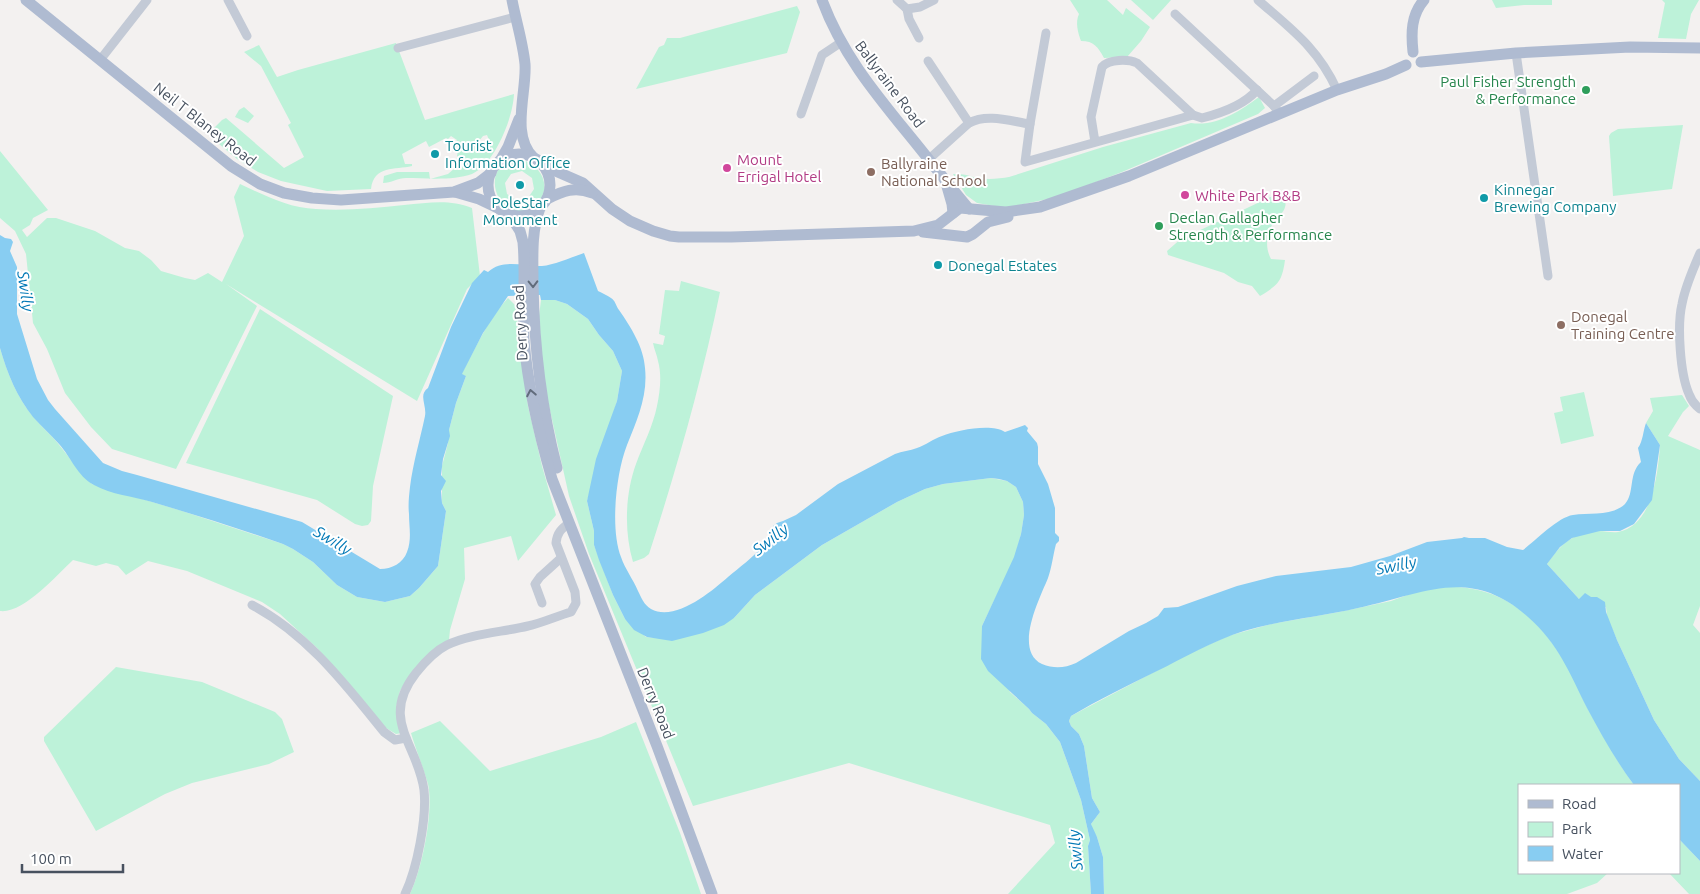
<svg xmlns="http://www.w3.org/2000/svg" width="1700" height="894" font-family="Ubuntu,sans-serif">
  <rect width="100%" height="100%" fill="#f3f1f0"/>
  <!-- green -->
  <g fill="#bdf2d9" fill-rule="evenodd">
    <path d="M1070,0h37l16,15 3,-7 24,19 -9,14 -14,16 -23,1c-6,-11 -10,-17 -23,-17 -3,-8 -6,-19 -2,-27z"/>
    <polygon points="1131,0 1171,0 1153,20"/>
    <polygon points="1492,0 1552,0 1552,5 1524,5 1496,8"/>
    <polygon points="1662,0 1699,0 1691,14 1686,39 1658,38 1665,3"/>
    <polygon points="797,6 800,12 787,53 636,89 659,47 664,45 667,38 680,38"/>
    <path d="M396,43l29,77 89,-26c-1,24 -19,70 -42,80 -19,7 -47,4 -66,4 -8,0 -15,5 -23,5l1,-7 13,-4h32l1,7 18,-5 15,-13 -6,-5 1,-6c9,-3 21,-7 29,-7l2,-3 -2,-5 -4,1c-5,8 -17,9 -26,11l-3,-3 3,-4 -6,-4 -3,3 -2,-1 -17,9 -3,-6 -24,13 3,10h7v2c-17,4 -38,-1 -41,23l-44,2 -46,-10 -23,-9 -21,-13 -24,-20v-10l9,-9 4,-2 58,50 20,-11 -16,-32 3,-2 -30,-57 -17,-14 15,-7 18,32 21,-7z"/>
    <path d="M1259,97l6,11 -7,6 -136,58 -65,25 -51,11 -29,-5 -11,-8 -13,-21c9,0 11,0 20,3 10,3 26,2 36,0l94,-30 88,-24c25,4 49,-12 68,-26z"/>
    <polygon points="244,107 254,116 248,123 235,117 239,110"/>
    <polygon points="1683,125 1672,189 1613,196 1609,136 1611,133 1618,129"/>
    <path d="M0,151l48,59 -15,8 -3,7 -8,5 5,7 20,-19h9l39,13 30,17 14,3 12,9 10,11 24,7 10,2 13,-7 14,9 22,-46 -10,-39 6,-13c24,11 48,24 76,25 29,2 59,-1 88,-4 25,-2 45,-6 68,3l8,68 -13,13 -50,112 -191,-117 31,22 -81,163 -64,-20 -21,-22 -26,-34 -18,-44 -14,-26 -7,-69 -11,-23 -15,-13z"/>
    <path d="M522,160c20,5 31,29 14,44 -35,31 -65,-45 -14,-44zM522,171l10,7 2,11 -6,9 -12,2 -9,-6 -2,-11 6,-9z"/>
    <path d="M1281,192c2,5 6,10 4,15 -1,6 -7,8 -10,13 -8,12 -11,26 -4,39l14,1c-3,22 -7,25 -25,36l-8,-10 -14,-4 -14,-9 -56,-18 -1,-4 16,-14 11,-4z"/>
    <path d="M681,281l39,11c-18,88 -43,176 -71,262l-5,4 -11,4c-9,-30 -8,-68 3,-98 7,-19 17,-38 21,-58 3,-14 5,-31 1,-45 -1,-6 -4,-12 -5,-18l10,2 2,-9 -6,-2 6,-44 14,1z"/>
    <path d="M508,298l8,8 12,100 14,60 14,49 -38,46 -7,-25 -47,12 1,31 -15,51 -1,10 -43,41 -6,10 -4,17 6,25 -6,1 -10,-6 -69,-80 -37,-34 -18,-12 -75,-31 -39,-10 -22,14 -8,-9 -12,-3 -10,3 -23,-6c-16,15 -50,54 -73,51v-263c7,24 16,47 31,66 9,12 21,21 29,32 11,13 19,27 32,38l87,26 104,34 10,5 20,13 24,23 20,12 28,5 25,-6 9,-8 19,-22 8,-55 -4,-8v-37l6,-23 1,-13 7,-27 10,-27 -5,-1c14,-26 27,-56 47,-77z"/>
    <polygon points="541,300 555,300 567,304 588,319 599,335 613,351 622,371 617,401 587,501 594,531 594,545 613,595 625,619 646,637 657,638 734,618 755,595 822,545 897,502 925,489 943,484 991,478 1007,481 1016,487 1023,502 1024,515 1021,534 1015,557 982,626 1010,692 1029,709 1032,713 1046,724 1060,742 1081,800 1090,840 1088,846 1091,894 1008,894 1055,843 1050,825 849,763 693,806 589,554 569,496 543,379 539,316"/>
    <polygon points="260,309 393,396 373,486 371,521 368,525 362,526 355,524 317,500 186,463"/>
    <polygon points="1584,392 1594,436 1561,444 1554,413 1563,411 1560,397"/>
    <path d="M1682,395l7,11 -6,6 -15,24 32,14v156l-7,19 7,8v148l-21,-22 -25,-39 -37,-80 -10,-23 -1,-10 -26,-7 -33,-36c15,-21 25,-31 52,-33 7,0 13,2 19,1 35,-6 40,-60 42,-87l-14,-22 7,-12 -3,-13z"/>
    <path d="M1440,587c65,-4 103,34 132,88 6,11 10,24 16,34 15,26 28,52 46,76h-115v88h89l-11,10 -30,11h-463l-1,-37 -6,-20 -5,-8 -1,-5 9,-12 -8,-14 -8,-52 -5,-12 -8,-8 -2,-5 2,-5 117,-62 40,-18 43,-12 68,-12 52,-11 27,-10z"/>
    <polygon points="116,667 202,682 275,712 282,719 294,752 269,764 192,783 165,794 96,831 44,741 44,737"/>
    <path d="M440,721l50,50 111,-34 35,-15 44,111 21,61h-291c12,-25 24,-83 18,-110 -5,-17 -12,-34 -17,-51z"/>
    <polygon points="1679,839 1700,861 1700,894 1689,894 1669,873 1679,873"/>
  </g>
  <!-- water -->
  <path fill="#88cdf2" d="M0,235l5,3 6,1 2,3 -3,9 7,16v47l20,65 11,21 7,9 48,54 19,8 15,4 165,47 78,47c12,0 23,-6 27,-17 5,-13 2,-25 2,-38 -1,-9 0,-18 1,-27 3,-24 10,-47 15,-71 2,-11 -7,-21 3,-28l23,-61 21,-44 12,-13 4,2c16,-14 36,-5 54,-6 12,-1 30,-9 42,-13l14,38c4,2 9,4 13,7 4,2 5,8 8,12 12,17 25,38 26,58 3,28 -8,52 -18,77 -11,28 -17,84 -6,112 4,12 12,22 17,34 3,6 6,14 13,18 24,13 60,-17 77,-32 15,-13 39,-29 46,-49l-1,-2 4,-3 6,-2 13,-6 42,-31 57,-30c7,-3 15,-3 22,-6 9,-3 16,-9 25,-12 15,-6 50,-13 63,-4l20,-7 3,3 -1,3 10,12 1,4v17l10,20 7,24v25l4,4v4l-3,3c-3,11 -4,23 -8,34 -8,20 -35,72 -6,86 12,5 23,4 34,-1l53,-32 17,-8 12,-7 6,-8 14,-1 59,-21 39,-10 75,-9 39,-11 37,-14 35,-4 2,-1 5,1h16l22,9 16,3c12,-9 35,-33 50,-35 17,-3 38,2 52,-11 10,-11 3,-30 16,-42l-3,-14c5,-7 5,-17 8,-25l14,22 -8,55 -18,24 -14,7h-20l-28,7 -12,9 -13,17 32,35 6,-6 6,4h6l8,5 1,10 11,28 37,80 25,39 21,22v80l-21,-22v-54h-45c-18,-24 -33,-51 -47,-77 -17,-34 -29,-65 -59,-91 -58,-52 -105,-23 -170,-9 -38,9 -77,12 -114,23 -32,10 -60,27 -89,41 -28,14 -57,28 -84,44l-2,5 2,5 8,8 5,12 8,52 8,14 -9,12 6,13 6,20 1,37h-13l-3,-48 2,-6 -9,-40 -21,-58 -14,-18 -14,-11 -3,-4 -41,-38 -7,-12 1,-33 32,-69 7,-23 3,-19 -1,-13 -7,-15 -9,-6 -8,-2 -8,-1 -48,6 -18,5 -28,13 -75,43 -67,50 -21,23 -10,7 -21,8 -31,8 -25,-4 -13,-7 -9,-11 -12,-24 -14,-35 -5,-15v-14l-7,-30 9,-42 21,-58 5,-30 -9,-20 -14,-16 -11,-16 -21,-15 -12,-4h-14l-1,-5 -32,1 -25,37 -21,41 4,2 -10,27 -7,27 1,6 -7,23 -2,16 5,6 -5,10 1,12 4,8 -8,55 -19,22 -9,8 -25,6 -28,-5 -20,-12 -24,-23 -20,-13 -10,-5c-43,-15 -87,-29 -131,-42 -20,-6 -40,-7 -58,-17 -17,-9 -23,-28 -35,-41 -8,-9 -18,-18 -26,-27 -16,-20 -26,-44 -33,-69z"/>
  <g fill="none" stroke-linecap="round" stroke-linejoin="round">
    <!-- minor -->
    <g stroke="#c3cad6" stroke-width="9">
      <polyline points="228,0 247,36"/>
      <polyline points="897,0 907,9 920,7 934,0"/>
      <path d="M1258,0c33,29 60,48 79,90"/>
      <polyline points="907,9 909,19 919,38"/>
      <polyline points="1175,14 1274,106"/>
      <path d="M1046,33l-16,91 -5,38 168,-47 -56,-52c-9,-4 -28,-4 -35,4l-11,50 4,25"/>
      <polyline points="398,48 515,17"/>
      <polyline points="1516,53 1548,276"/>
      <polyline points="100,60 147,0"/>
      <polyline points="928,61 969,123"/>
      <polyline points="1277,110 1274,106 1314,76"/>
      <polyline points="801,114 822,55 840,43"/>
      <path d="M1193,115l9,3c20,-5 42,-13 55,-28"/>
      <path d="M929,159l40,-36c18,-10 41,-2 61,1"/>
      <path d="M1700,253c-7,16 -15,34 -18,51 -5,21 -2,70 7,90 2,6 6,11 11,15"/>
      <polyline points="542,603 535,584 540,577 561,558"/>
      <path d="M252,605c55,29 93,79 132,127l11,8 11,-2"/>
      <path d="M405,894c12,-25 22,-76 19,-104 -6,-46 -45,-70 -8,-117 8,-10 19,-22 31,-28 22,-11 56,-13 81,-19 14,-3 29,-10 43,-14l5,-9 -1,-11 -19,-49c1,-10 5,-14 13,-20"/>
    </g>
    <!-- major -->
    <g stroke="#afbbd1" stroke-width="11">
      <polyline points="26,0 231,166 260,184 284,193 312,198 341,200 454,192 478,183 491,173"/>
      <path d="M512,0c4,21 11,43 13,64 2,28 -15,72 9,94"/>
      <path d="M822,0c21,57 58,99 96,146 17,21 33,42 51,63"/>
      <path d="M1413,52c-2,-19 -2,-37 11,-52"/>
      <polyline points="1421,62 1516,53 1630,47 1700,48"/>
      <circle cx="519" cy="185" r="31"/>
      <polyline points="500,161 508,147 519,119"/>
      <polyline points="544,166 583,183 612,209 630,221 653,231 670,236 679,237 731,237 914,231 938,225 960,208 1006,212 1040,207 1129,176 1337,90 1386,74 1406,65"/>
      <polyline points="946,183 952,204 953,213"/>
      <polyline points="455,192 479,199 498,208"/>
      <path d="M547,199c16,-8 28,-13 45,-6"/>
      <path d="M540,208c-9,24 -7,50 -7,75 1,63 8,124 24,185"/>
      <path d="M510,215l10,16 3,11c3,33 -1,66 1,99 4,47 15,93 28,138l105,267 55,148"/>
      <polyline points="923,232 967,237 973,234 988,222 1008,217"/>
    </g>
  </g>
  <!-- one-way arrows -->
  <defs><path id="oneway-chevron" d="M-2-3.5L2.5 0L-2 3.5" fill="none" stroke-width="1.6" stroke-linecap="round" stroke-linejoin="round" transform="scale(1.25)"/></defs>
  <g stroke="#616c7c">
    <use href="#oneway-chevron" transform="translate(533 284) rotate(89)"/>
    <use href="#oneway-chevron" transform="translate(531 393) rotate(-101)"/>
  </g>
  <!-- markers -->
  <g fill="#2e9e5b" stroke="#fff" stroke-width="2">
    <circle cx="1586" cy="90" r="5"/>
    <circle cx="1159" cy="226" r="5"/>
  </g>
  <g fill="#0f9aa8" stroke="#fff" stroke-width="2">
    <circle cx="435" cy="154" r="5"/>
    <circle cx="520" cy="185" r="5"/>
    <circle cx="1484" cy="198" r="5"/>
    <circle cx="938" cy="265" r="5"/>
  </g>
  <g fill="#d1479c" stroke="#fff" stroke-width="2">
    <circle cx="727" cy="168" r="5"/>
    <circle cx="1185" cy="195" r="5"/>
  </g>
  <g fill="#8d6e63" stroke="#fff" stroke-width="2">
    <circle cx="871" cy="172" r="5"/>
    <circle cx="1561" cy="325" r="5"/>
  </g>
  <g text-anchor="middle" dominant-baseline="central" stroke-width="4" stroke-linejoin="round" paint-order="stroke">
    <!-- leisure labels -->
    <g font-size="15" fill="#27864d" stroke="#fff" text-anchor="end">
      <text x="1576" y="81">Paul Fisher Strength<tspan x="1576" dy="17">&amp; Performance</tspan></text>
      <text x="1169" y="217" text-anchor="start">Declan Gallagher<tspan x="1169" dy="17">Strength &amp; Performance</tspan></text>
    </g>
    <!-- street labels -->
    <g font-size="15" fill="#47515f" stroke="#fff">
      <text transform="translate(890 84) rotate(53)">Ballyraine Road</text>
      <text transform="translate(205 124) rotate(38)">Neil T Blaney Road</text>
      <text transform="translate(520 323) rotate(-93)">Derry Road</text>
      <text transform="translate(656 703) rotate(68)">Derry Road</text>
    </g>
    <!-- culture labels -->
    <g font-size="15" fill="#0d838f" stroke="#fff" text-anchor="start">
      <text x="445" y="145">Tourist<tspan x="445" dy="17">Information Office</tspan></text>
      <text x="1494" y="189">Kinnegar<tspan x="1494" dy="17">Brewing Company</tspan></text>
      <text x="520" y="202" text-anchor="middle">PoleStar<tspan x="520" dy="17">Monument</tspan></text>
      <text x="948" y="265">Donegal Estates</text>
    </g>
    <!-- hotel labels -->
    <g font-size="15" fill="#b23c85" stroke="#fff" text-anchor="start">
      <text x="737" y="159">Mount<tspan x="737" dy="17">Errigal Hotel</tspan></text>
      <text x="1195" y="195">White Park B&amp;B</text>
    </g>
    <!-- education labels -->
    <g font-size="15" fill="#785e54" stroke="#fff" text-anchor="start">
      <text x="881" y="163">Ballyraine<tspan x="881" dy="17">National School</tspan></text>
      <text x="1571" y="316">Donegal<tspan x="1571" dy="17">Training Centre</tspan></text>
    </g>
    <!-- water labels -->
    <g font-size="16" font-style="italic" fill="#0379b6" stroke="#fff">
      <text transform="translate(26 291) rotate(82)">Swilly</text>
      <text transform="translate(770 539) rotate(-38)">Swilly</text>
      <text transform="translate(333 540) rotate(31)">Swilly</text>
      <text transform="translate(1396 565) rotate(-11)">Swilly</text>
      <text transform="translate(1075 850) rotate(-95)">Swilly</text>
    </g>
  </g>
  <!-- legend -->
  <rect x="1518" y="784" width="162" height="90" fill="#ffffff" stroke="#b5b9bf"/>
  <rect x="1528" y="800" width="25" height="8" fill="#afbbd1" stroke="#b5b9bf"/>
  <text x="1562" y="809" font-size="15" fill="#47515f">Road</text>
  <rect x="1528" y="822" width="25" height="15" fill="#bdf2d9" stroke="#b5b9bf"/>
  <text x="1562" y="834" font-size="15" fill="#47515f">Park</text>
  <rect x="1528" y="846" width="25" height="15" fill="#88cdf2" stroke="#b5b9bf"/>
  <text x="1562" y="859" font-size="15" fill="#47515f">Water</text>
  <!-- scale -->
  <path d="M22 864v8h101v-8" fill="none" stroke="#47515f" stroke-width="2.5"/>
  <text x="30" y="864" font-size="15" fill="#47515f" stroke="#ffffff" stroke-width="4" paint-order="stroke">100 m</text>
</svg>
